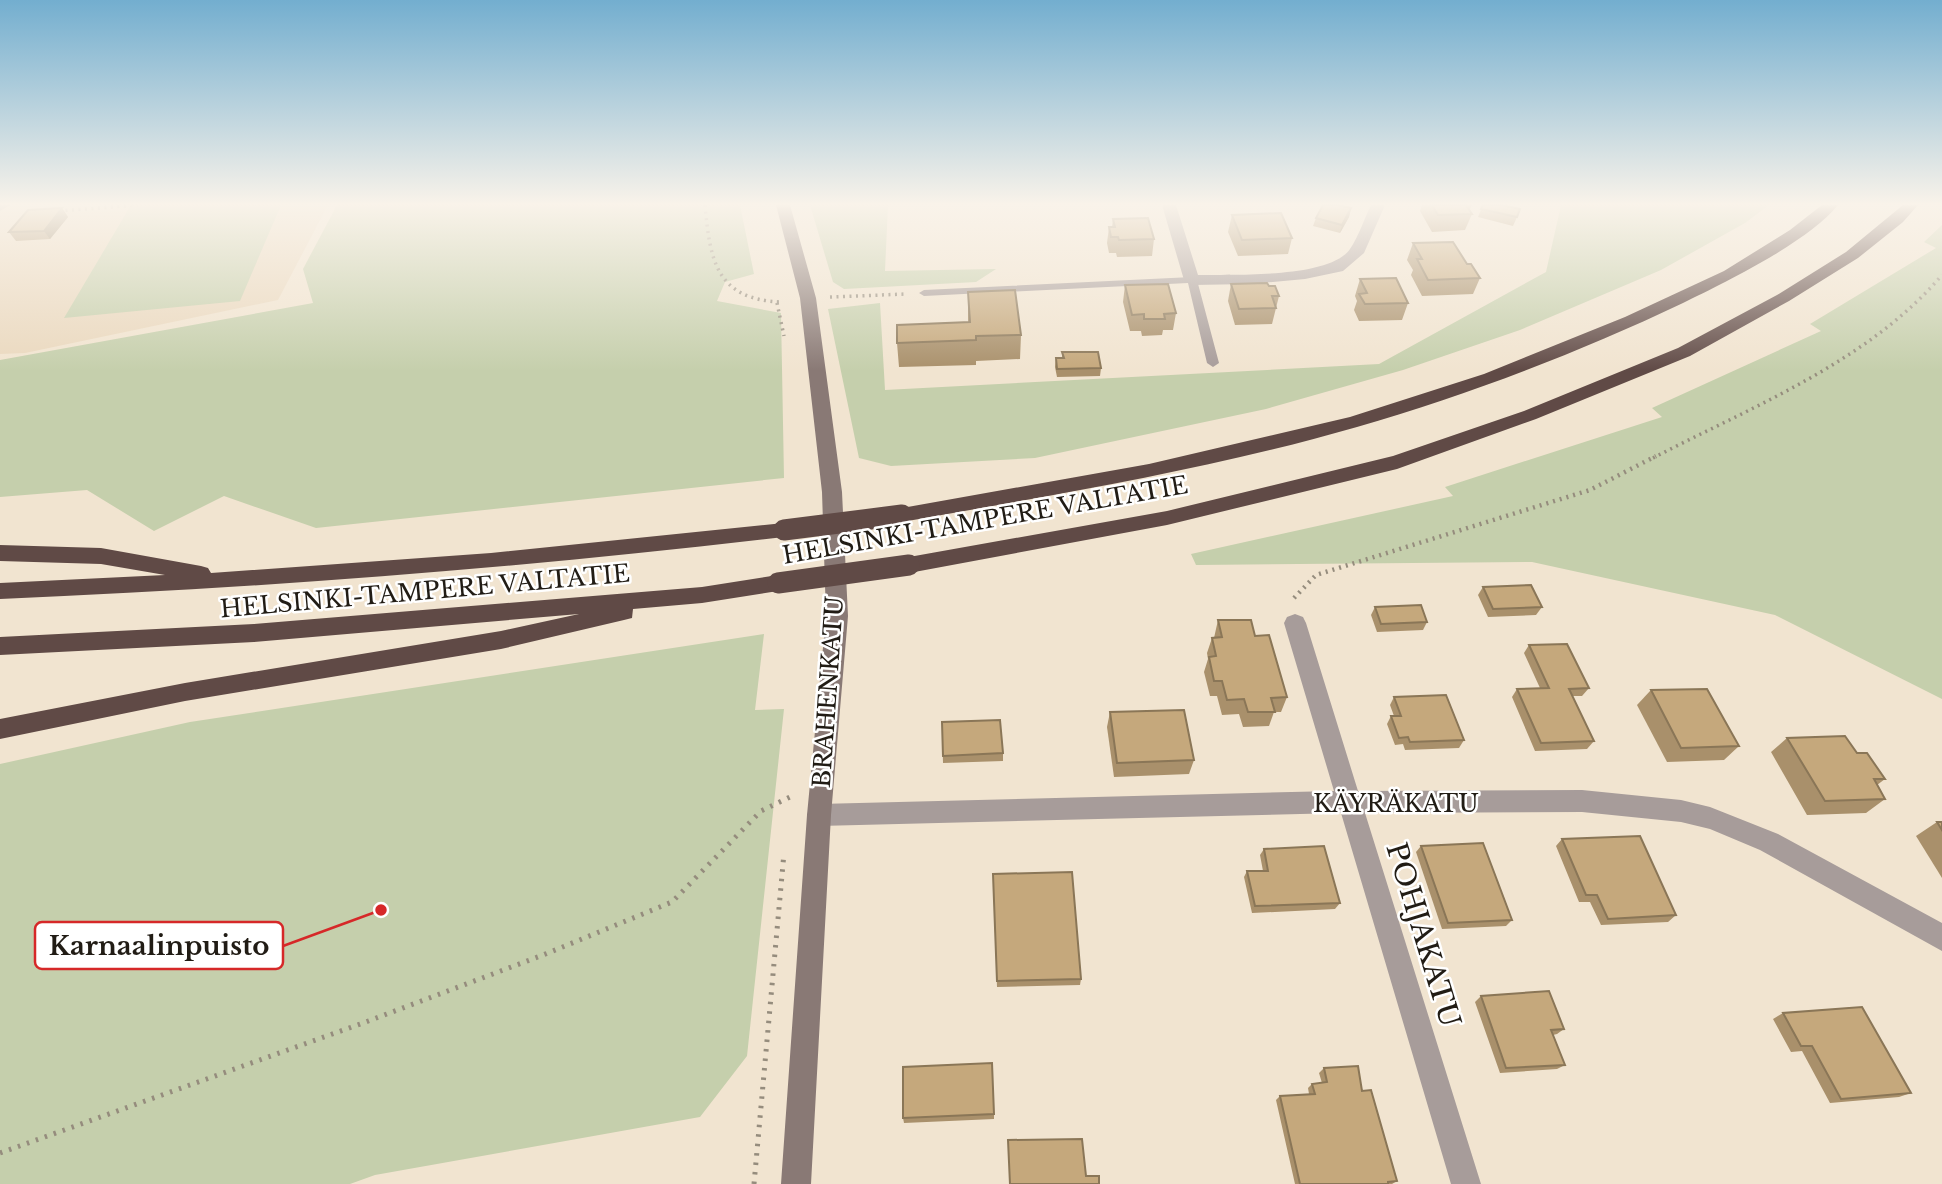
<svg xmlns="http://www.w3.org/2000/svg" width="1942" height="1184" font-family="'Libre Baskerville',serif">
  <rect width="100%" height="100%" fill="#f1e4d0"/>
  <!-- built -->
  <polygon fill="#ead8be" points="0,205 328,205 278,300 25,353 0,354"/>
  <!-- green -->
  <g fill="#c5cfac">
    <polygon points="131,205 281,205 240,301 64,318"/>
    <polygon points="337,205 740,205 754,274 725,282 717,301 781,313 784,478 316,528 224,496 154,531 87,490 0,497 0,360 313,303 303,269"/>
    <polygon points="810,205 888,205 885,271 996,269 976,282 844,289 833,282"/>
    <polygon points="1561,205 1769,205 1745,223 1661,270 1520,330 1403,370 1266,409 1035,458 891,466 859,458 828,309 880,303 885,390 1379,364 1546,272"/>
    <polygon points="1942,225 1942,699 1775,615 1532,562 1196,565 1191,554 1453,496 1445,487 1662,417 1652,408 1821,331 1810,324 1936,248 1924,242"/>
    <polygon points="764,634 755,710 784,709 747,1056 700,1117 375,1175 350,1184 0,1184 0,764 190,722"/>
  </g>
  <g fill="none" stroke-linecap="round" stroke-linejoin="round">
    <!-- path-far2 -->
    <g stroke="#958c7d" stroke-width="3.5" stroke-dasharray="2 4.5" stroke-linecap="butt">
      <path d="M705,205c5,55 11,94 75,97"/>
      <polyline points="59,211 138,205"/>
      <polyline points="830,297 906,294"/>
      <polyline points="777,303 784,336"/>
      <path d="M1653,458c100,-52 215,-96 289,-183"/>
    </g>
    <!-- path-far1 -->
    <polyline stroke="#958c7d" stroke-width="4.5" stroke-dasharray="2 5" stroke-linecap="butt" points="1294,598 1316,575 1590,490 1656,456"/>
    <!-- path -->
    <g stroke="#958c7d" stroke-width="5" stroke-dasharray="2.5 7" stroke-linecap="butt">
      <polyline points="0,1153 363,1023 543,955 672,902 761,811 794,795"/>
      <polyline points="754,1184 784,853"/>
    </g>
    <!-- lane -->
    <g fill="#a79c9a" fill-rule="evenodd">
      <polygon points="0,205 10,205 0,211"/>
      <polygon points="1192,277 1197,280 1219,363 1213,367 1207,363 1188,283 924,296 919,293 924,290"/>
    </g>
    <!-- street -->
    <g fill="#a79c9a" fill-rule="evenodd">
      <path d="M1162,205h14l22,70c35,-1 131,4 152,-26 9,-13 14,-30 21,-44h14l-21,48 -21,18 -38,8 -55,5 -58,1 -8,-5z"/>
      <polygon points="1295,614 1303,617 1306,623 1358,791 1582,790 1681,800 1710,807 1778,834 1942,923 1942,951 1760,850 1710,829 1681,822 1582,812 1365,813 1481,1184 1451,1184 1341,813 819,826 810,823 807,815 810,807 819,804 1334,791 1284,623 1287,617"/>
    </g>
    <!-- secondary -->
    <polygon fill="#897975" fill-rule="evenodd" points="776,205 790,205 816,298 842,492 848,616 831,815 811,1184 781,1184 807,815 826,616 822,492 800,298"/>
    <!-- highway -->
    <g fill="#604a46" fill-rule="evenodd">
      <path d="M1822,205h16c-30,37 -112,77 -155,98 -105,50 -215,92 -326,124 -149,43 -303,68 -455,95l-7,-2 -3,-5 3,-5 7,-2 247,-44 201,-47 134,-43 141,-57 99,-46 66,-41z"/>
      <polygon points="1903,205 1918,205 1903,222 1858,258 1789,301 1690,356 1536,419 1397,469 1167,525 909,573 902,571 899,565 902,559 909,557 1167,511 1393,456 1524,411 1678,348 1777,295 1846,252"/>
      <path d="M784,523l7,2 3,5 -3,5 -7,2c-261,31 -522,51 -784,62v-16l165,-8 -64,-11 -101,-3v-16l101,3 100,18 7,2 3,5 280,-20z"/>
      <polygon points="778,575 785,577 788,583 785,589 778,591 702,603 633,609 632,618 624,620 501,649 185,701 0,739 0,719 185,683 501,631 579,614 254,642 0,655 0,637 254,624 702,587"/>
    </g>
    <!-- highway-bridge -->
    <g stroke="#604a46" stroke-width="21">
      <polyline points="784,530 902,515"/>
      <polyline points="778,583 909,565"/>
    </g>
  </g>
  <!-- wall -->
  <g fill="#a9906b">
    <polygon points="1422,205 1472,205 1469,211 1472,214 1465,230 1432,232 1420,211"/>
    <polygon points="1483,205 1517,217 1513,226 1478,217"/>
    <polygon points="62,208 68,217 50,239 16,241 9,232"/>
    <polygon points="1351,208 1349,217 1340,233 1313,226 1316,218"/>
    <polygon points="1232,215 1292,238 1288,254 1238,256 1228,232"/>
    <polygon points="1113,219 1154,239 1152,256 1117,257 1116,253 1109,253 1107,243 1109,227 1112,227"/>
    <polygon points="1413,243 1467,264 1480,278 1473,294 1422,296 1411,275 1413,270 1407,260"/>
    <polygon points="1360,279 1408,303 1402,320 1359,321 1354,310 1357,301 1355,296"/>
    <polygon points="1231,284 1269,286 1279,296 1272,324 1235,325 1228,301"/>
    <polygon points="1125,285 1176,313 1173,330 1163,330 1162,335 1142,336 1141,331 1130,331 1123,302"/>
    <polygon points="968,292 1021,335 1020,359 976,361 976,365 899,367 897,343 968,323"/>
    <polygon points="1062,352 1101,368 1100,376 1057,377 1055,367 1056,358 1062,358"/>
    <polygon points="1483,587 1542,607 1536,615 1488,617 1478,595"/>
    <polygon points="1375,607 1427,622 1423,630 1377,632 1371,615"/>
    <polygon points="1218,620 1255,636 1287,697 1281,712 1274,712 1269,726 1243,727 1239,714 1222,715 1217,696 1210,696 1204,672 1208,659 1207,653 1212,638 1214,638"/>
    <polygon points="1529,645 1589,688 1582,696 1572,696 1594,741 1587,749 1535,751 1512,697 1517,689 1540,688 1524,653"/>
    <polygon points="1651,690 1739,746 1724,760 1667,762 1637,705"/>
    <polygon points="1394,697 1464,740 1459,748 1405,750 1403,744 1395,745 1387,724 1391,716 1394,716 1390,705"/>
    <polygon points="1110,712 1194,760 1189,774 1114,777 1107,727"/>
    <polygon points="942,722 1003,753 1003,761 943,763"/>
    <polygon points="1787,738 1857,753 1885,779 1877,785 1885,799 1866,813 1807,815 1771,752"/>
    <polygon points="1937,822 1942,822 1942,878 1916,836"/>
    <polygon points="1562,839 1676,915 1668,922 1601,925 1590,902 1579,902 1556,846"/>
    <polygon points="1421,846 1512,920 1506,926 1442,929 1416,852"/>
    <polygon points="1264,849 1340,903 1335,909 1252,913 1244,877 1247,871 1263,871 1260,855"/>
    <polygon points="993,880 1081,979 1080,985 997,987"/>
    <polygon points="1481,996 1564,1029 1557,1034 1553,1035 1565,1065 1557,1069 1500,1073 1475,1002"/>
    <polygon points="1783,1013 1911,1093 1899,1097 1830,1103 1802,1051 1791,1052 1773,1019"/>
    <polygon points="1324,1068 1362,1091 1397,1181 1392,1184 1295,1184 1276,1100 1280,1096 1309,1094 1308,1088 1312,1084 1322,1083 1319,1073"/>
    <polygon points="994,1114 994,1119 904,1123 903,1118"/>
  </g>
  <!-- shaded-wall -->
  <g fill="#8a7657">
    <polygon points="62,208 68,217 50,239 44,231"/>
    <polygon points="1351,208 1349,217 1340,233 1342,225"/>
  </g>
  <!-- building -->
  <g fill="#c5a87c" stroke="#8a7657" stroke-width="2">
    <polygon points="1323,205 1338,205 1351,208 1342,225 1316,218"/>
    <polygon points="1432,205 1466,205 1472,214 1438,215"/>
    <polygon points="1483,205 1502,205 1520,209 1517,217 1481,209"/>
    <polygon points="62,208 44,231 9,232 28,210"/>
    <polygon points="1281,213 1292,238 1242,240 1232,215"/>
    <polygon points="1148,218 1154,239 1119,240 1118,237 1111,237 1109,227 1115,227 1113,219"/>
    <polygon points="1453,242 1467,264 1471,264 1480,278 1428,280 1417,259 1422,259 1413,243"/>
    <polygon points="1396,278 1408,303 1365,304 1359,294 1367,293 1360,279"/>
    <polygon points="1267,283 1269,286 1275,286 1279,296 1272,296 1276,308 1239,309 1231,284"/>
    <polygon points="1168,284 1176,313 1164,314 1165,319 1144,319 1144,314 1132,315 1125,285"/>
    <polygon points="1015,290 1021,335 976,336 976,340 897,343 897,325 970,322 968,292"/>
    <polygon points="1062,352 1098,352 1101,368 1057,369 1056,358 1064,358"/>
    <polygon points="1531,585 1542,607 1493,609 1483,587"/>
    <polygon points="1421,605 1427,622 1381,624 1375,607"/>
    <polygon points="1218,620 1251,620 1255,636 1269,635 1287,697 1271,698 1275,712 1248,712 1244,699 1227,700 1222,681 1214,681 1209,657 1216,656 1212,638 1222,637"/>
    <polygon points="1567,644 1589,688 1569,689 1594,741 1541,743 1517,689 1549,688 1529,645"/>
    <polygon points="1707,689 1739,746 1681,748 1651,690"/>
    <polygon points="1446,695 1464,740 1410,742 1408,737 1399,738 1391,716 1401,716 1394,697"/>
    <polygon points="1184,710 1194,760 1117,763 1110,712"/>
    <polygon points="1000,720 1003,753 943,756 942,722"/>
    <polygon points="1845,736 1857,753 1867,753 1885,779 1874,779 1885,799 1825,801 1787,738"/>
    <polygon points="1937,822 1942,822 1942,830"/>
    <polygon points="1640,836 1676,915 1608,919 1597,895 1586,895 1562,839"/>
    <polygon points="1483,843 1512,920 1448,923 1421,846"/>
    <polygon points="1324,846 1340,903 1255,906 1247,871 1268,871 1264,849"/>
    <polygon points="1072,872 1081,979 997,981 993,874"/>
    <polygon points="1549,991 1564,1029 1551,1030 1565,1065 1506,1068 1481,996"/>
    <polygon points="1862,1007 1911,1093 1841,1099 1812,1046 1801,1046 1783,1013"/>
    <polygon points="992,1063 994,1114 903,1118 903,1067"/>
    <polygon points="1358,1066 1362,1091 1371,1090 1397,1181 1388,1182 1388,1184 1300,1184 1280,1096 1315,1094 1312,1084 1327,1082 1324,1068"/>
    <polygon points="1082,1139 1086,1176 1099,1176 1099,1184 1010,1184 1008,1140"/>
  </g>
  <!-- sky -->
  <linearGradient id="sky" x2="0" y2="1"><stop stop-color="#73aecf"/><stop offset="0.55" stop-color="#f9f3ea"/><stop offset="1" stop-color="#f9f3ea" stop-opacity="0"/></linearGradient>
  <rect width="1942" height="371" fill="url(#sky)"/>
  <g text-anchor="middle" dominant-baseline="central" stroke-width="5" stroke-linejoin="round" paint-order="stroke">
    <!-- street labels -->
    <g font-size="24" fill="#211c15" stroke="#fff">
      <text transform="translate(985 520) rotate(-10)">HELSINKI-TAMPERE VALTATIE</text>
      <text transform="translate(425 591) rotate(-5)">HELSINKI-TAMPERE VALTATIE</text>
      <text transform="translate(828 692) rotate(-86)">BRAHENKATU</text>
      <text x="1396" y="803">KÄYRÄKATU</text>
    </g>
    <!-- near-street labels -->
    <g font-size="28" fill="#211c15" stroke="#fff">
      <text transform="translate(1423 935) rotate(73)">POHJAKATU</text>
    </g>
  </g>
  <!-- callouts -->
  <path fill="none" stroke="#d62828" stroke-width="2.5" d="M381 910L283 946"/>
  <circle fill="#d62828" stroke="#fff" stroke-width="2.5" cx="381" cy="910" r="7"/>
  <rect fill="#fff" stroke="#d62828" stroke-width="2.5" x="35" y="922" width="248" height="47" rx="7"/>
  <g font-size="26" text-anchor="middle" font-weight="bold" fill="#211c15">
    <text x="159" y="955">Karnaalinpuisto</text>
  </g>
</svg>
